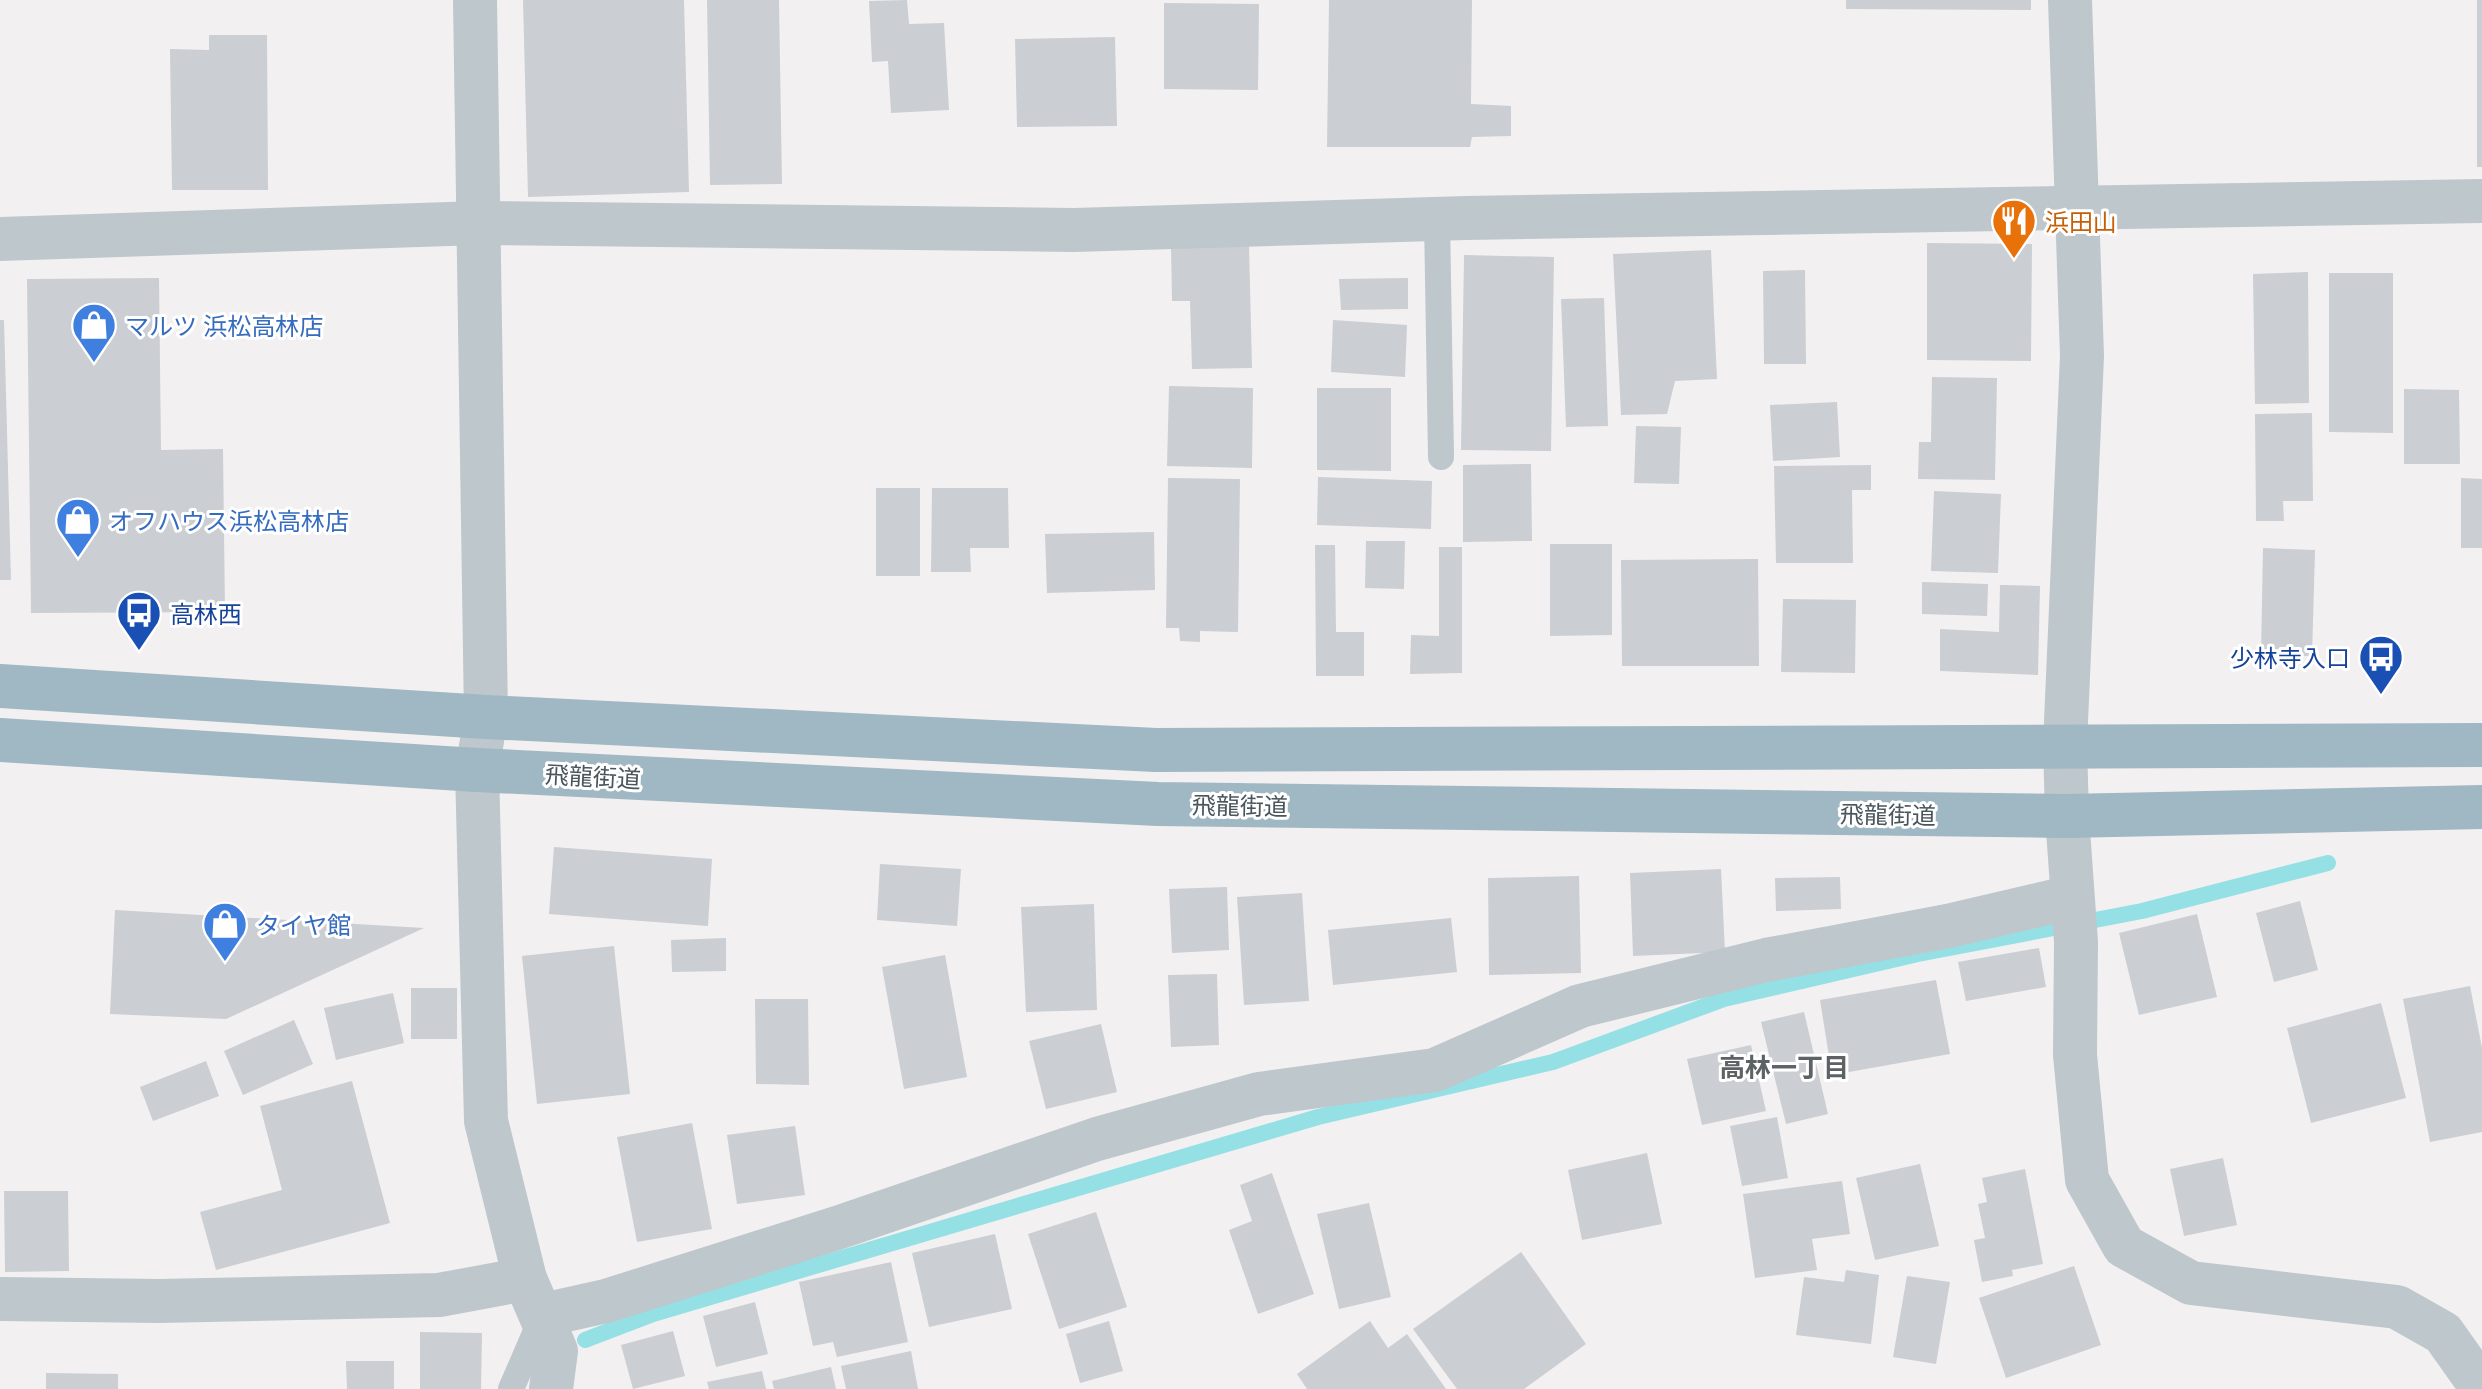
<svg xmlns="http://www.w3.org/2000/svg" width="2482" height="1389" font-family="Lato,'Noto Sans JP',sans-serif">
  <rect width="100%" height="100%" fill="#f3f0f1"/>
  <g fill="none" stroke-linecap="round" stroke-linejoin="round">
    <!-- stream -->
    <polyline stroke="#94e0e5" stroke-width="16" points="585,1340 653,1314 1318,1117 1553,1062 1724,999 1918,954 2142,911 2328,863"/>
  </g>
  <!-- building -->
  <g fill="#cbced2">
    <polygon points="523,0 684,0 689,192 528,197"/>
    <polygon points="707,0 779,0 782,184 710,185"/>
    <polygon points="907,0 909,24 944,23 949,110 891,113 888,61 872,62 869,1"/>
    <polygon points="1329,0 1472,0 1471,104 1511,106 1511,136 1472,137 1470,147 1327,147"/>
    <polygon points="1846,0 2031,0 2031,10 1846,9"/>
    <rect x="2477" y="0" width="5" height="167"/>
    <polygon points="1164,3 1259,4 1258,90 1164,89"/>
    <polygon points="209,35 267,35 268,190 172,190 170,49 209,50"/>
    <polygon points="1115,37 1117,126 1017,127 1015,39"/>
    <polygon points="1927,243 2032,244 2031,361 1927,360"/>
    <polygon points="1249,245 1252,368 1192,369 1190,301 1172,301 1171,246"/>
    <polygon points="1711,250 1717,379 1675,381 1667,414 1621,415 1613,254"/>
    <polygon points="1464,255 1554,257 1551,451 1461,450"/>
    <polygon points="1805,270 1806,364 1764,364 1763,271"/>
    <polygon points="2308,272 2309,403 2255,404 2253,274"/>
    <polygon points="2329,273 2393,273 2393,433 2329,432"/>
    <polygon points="159,278 161,450 223,449 225,612 31,613 27,279"/>
    <polygon points="1408,278 1408,309 1341,310 1339,279"/>
    <polygon points="1604,298 1608,426 1566,427 1561,299"/>
    <polygon points="0,320 4,320 11,580 0,580"/>
    <polygon points="1333,320 1407,325 1405,377 1331,372"/>
    <polygon points="1932,377 1997,378 1995,480 1918,479 1919,442 1931,442"/>
    <polygon points="1169,386 1253,388 1252,468 1167,466"/>
    <polygon points="1317,388 1391,388 1391,471 1317,470"/>
    <polygon points="2404,389 2459,390 2460,464 2404,464"/>
    <polygon points="1837,402 1840,457 1773,461 1770,405"/>
    <polygon points="2312,413 2313,501 2283,501 2284,521 2256,521 2255,414"/>
    <polygon points="1636,426 1681,427 1679,484 1634,483"/>
    <polygon points="1531,464 1532,541 1463,542 1463,465"/>
    <polygon points="1871,465 1871,490 1852,490 1853,563 1776,563 1774,466"/>
    <polygon points="1318,477 1432,481 1431,529 1317,525"/>
    <polygon points="1168,478 1240,479 1238,632 1200,631 1200,642 1180,641 1179,628 1166,628"/>
    <polygon points="2461,478 2482,479 2482,548 2461,548"/>
    <rect x="876" y="488" width="44" height="88"/>
    <polygon points="932,488 1008,488 1009,548 970,548 971,572 931,572"/>
    <polygon points="1934,491 2001,494 1998,573 1931,571"/>
    <polygon points="1154,532 1155,590 1047,593 1045,534"/>
    <polygon points="1366,541 1405,541 1404,589 1365,588"/>
    <polygon points="1550,544 1612,544 1612,635 1550,636"/>
    <polygon points="1315,545 1335,545 1336,632 1364,632 1364,676 1316,676"/>
    <polygon points="1439,547 1462,547 1462,673 1410,674 1411,635 1439,636"/>
    <polygon points="2263,548 2315,550 2312,656 2261,655"/>
    <polygon points="1758,559 1759,666 1622,666 1621,560"/>
    <polygon points="1922,582 1988,584 1987,616 1922,614"/>
    <polygon points="2000,585 2040,586 2038,675 1940,671 1940,629 1999,632"/>
    <polygon points="1783,599 1856,600 1855,673 1781,672"/>
    <polygon points="554,847 712,859 708,926 549,914"/>
    <polygon points="880,864 961,869 957,926 877,920"/>
    <polygon points="1721,869 1725,952 1633,956 1630,873"/>
    <polygon points="1579,876 1581,973 1489,975 1488,878"/>
    <polygon points="1840,877 1841,909 1776,911 1775,878"/>
    <polygon points="1227,887 1229,950 1172,953 1169,889"/>
    <polygon points="1302,893 1309,1001 1244,1005 1237,897"/>
    <polygon points="2300,901 2318,970 2274,982 2256,913"/>
    <polygon points="1094,904 1097,1010 1026,1012 1021,907"/>
    <polygon points="115,910 424,928 226,1019 110,1014"/>
    <polygon points="2197,914 2217,997 2139,1015 2119,933"/>
    <polygon points="1451,918 1457,972 1333,985 1328,930"/>
    <polygon points="726,938 726,971 672,972 671,940"/>
    <polygon points="614,946 630,1094 537,1104 522,956"/>
    <polygon points="2039,948 2046,987 1966,1001 1958,962"/>
    <polygon points="945,955 967,1077 904,1089 882,967"/>
    <polygon points="1217,974 1219,1045 1171,1047 1168,975"/>
    <polygon points="1936,980 1950,1054 1832,1075 1820,1000"/>
    <polygon points="2470,986 2482,1048 2482,1132 2430,1142 2403,999"/>
    <rect x="411" y="988" width="46" height="51"/>
    <polygon points="393,993 404,1043 336,1060 324,1008"/>
    <polygon points="755,999 808,999 809,1085 756,1084"/>
    <polygon points="2381,1003 2406,1098 2311,1123 2287,1028"/>
    <polygon points="1804,1012 1828,1114 1786,1124 1761,1022"/>
    <polygon points="294,1020 313,1064 243,1095 224,1051"/>
    <polygon points="1101,1024 1117,1092 1046,1109 1029,1041"/>
    <polygon points="1751,1045 1766,1111 1702,1125 1687,1059"/>
    <polygon points="206,1061 219,1096 153,1121 140,1087"/>
    <polygon points="352,1081 390,1223 216,1270 200,1212 282,1190 260,1106"/>
    <polygon points="1777,1117 1788,1178 1742,1186 1730,1126"/>
    <polygon points="692,1123 712,1229 637,1242 617,1137"/>
    <polygon points="795,1126 805,1195 737,1204 727,1135"/>
    <polygon points="1647,1153 1662,1224 1582,1240 1568,1170"/>
    <polygon points="2223,1158 2237,1225 2184,1236 2170,1169"/>
    <polygon points="1920,1164 1939,1246 1875,1260 1856,1178"/>
    <polygon points="2025,1169 2043,1264 2012,1270 2013,1276 1982,1282 1974,1240 1985,1238 1978,1204 1987,1202 1982,1178"/>
    <polygon points="1272,1173 1314,1294 1258,1314 1229,1230 1252,1221 1240,1185"/>
    <polygon points="1842,1181 1850,1234 1812,1239 1817,1270 1755,1278 1743,1194"/>
    <polygon points="4,1191 68,1191 69,1271 5,1272"/>
    <polygon points="1369,1203 1391,1297 1339,1309 1317,1214"/>
    <polygon points="1096,1212 1127,1307 1059,1329 1028,1234"/>
    <polygon points="995,1234 1012,1309 929,1327 912,1253"/>
    <polygon points="1521,1252 1586,1344 1524,1389 1457,1389 1413,1329"/>
    <polygon points="891,1262 908,1342 837,1357 833,1342 813,1346 799,1282"/>
    <polygon points="2074,1266 2101,1345 2006,1378 1979,1298"/>
    <polygon points="1846,1270 1879,1275 1871,1344 1796,1335 1804,1277 1844,1282"/>
    <polygon points="1907,1276 1950,1282 1936,1364 1893,1357"/>
    <polygon points="755,1302 768,1354 716,1367 703,1316"/>
    <polygon points="1109,1321 1123,1371 1080,1383 1066,1334"/>
    <polygon points="1370,1321 1388,1348 1407,1334 1446,1389 1307,1389 1297,1374"/>
    <polygon points="673,1331 685,1376 633,1389 621,1345"/>
    <polygon points="420,1332 482,1333 481,1389 420,1389"/>
    <polygon points="911,1351 918,1389 846,1389 841,1366"/>
    <polygon points="346,1361 394,1361 394,1389 347,1389"/>
    <polygon points="831,1367 836,1389 774,1389 772,1381"/>
    <polygon points="762,1371 766,1389 709,1389 707,1382"/>
    <polygon points="46,1373 118,1374 118,1389 46,1389"/>
  </g>
  <g fill="none" stroke-linecap="round" stroke-linejoin="round">
    <!-- service -->
    <g stroke="#bdc7cc" stroke-width="26">
      <polyline points="1437,219 1441,457"/>
      <polyline points="511,1389 543,1315"/>
    </g>
    <!-- minor -->
    <g stroke="#bdc7cc" stroke-width="44">
      <polyline points="475,0 486,717 477,770 486,1121 525,1279 556,1351 551,1389"/>
      <polyline points="2070,0 2082,356 2065,745 2067,816 2076,942 2075,1055 2087,1180 2124,1246 2191,1283 2397,1307 2443,1333 2482,1388"/>
      <polyline points="0,239 479,223 1074,230 1466,218 2482,201"/>
      <polyline points="0,1299 159,1301 439,1295 525,1279"/>
      <polyline points="543,1315 606,1301 837,1228 1097,1139 1259,1094 1435,1070 1580,1006 1766,960 1948,926 2072,897"/>
    </g>
    <!-- trunk -->
    <g stroke="#a0b7c4" stroke-width="44">
      <polyline points="0,686 486,717 1156,750 2482,745"/>
      <polyline points="0,740 477,770 1158,804 2067,816 2482,807"/>
    </g>
  </g>
  <!-- icons -->
  <defs>
    <g id="restaurant-pin" transform="scale(2.3)"><path d="M0 17L-7.5 6A9.5 9.5 0 1 1 7.5 6Z" fill="#e8710a" stroke="#fff"/><path d="M-5-6h1v4h1v-4h1v4h1v-4h1v5L-1.5 .5V6h-2V.5L-5-1ZM5-6V6H3V1.5H1.5Q1.5-4 5-6Z" fill="#fff"/></g>
    <g id="shop-pin" transform="scale(2.3)"><path d="M0 17L-7.5 6A9.5 9.5 0 1 1 7.5 6Z" fill="#3f7fe0" stroke="#fff"/><path d="M-5-2.5h2.3a2.7 3.5 0 0 1 5.4 0H5L5.5 6h-11ZM-1.5-2.5h3a1.5 2.3 0 0 0-3 0Z" fill="#fff"/></g>
    <g id="bus-pin" transform="scale(2.3)"><path d="M0 17L-7.5 6A9.5 9.5 0 1 1 7.5 6Z" fill="#1a4fb4" stroke="#fff"/><path d="M-5-6H5V4H4V6H2V4H-2V6H-4V4H-5ZM-3.5-4V0h7V-4ZM-3.5 1.2v1.5H-2V1.2ZM2 1.2v1.5H3.5V1.2Z" fill="#fff"/></g>
  </defs>
  <g fill-rule="evenodd">
    <use href="#restaurant-pin" x="2014" y="221"/>
    <use href="#shop-pin" x="94" y="325"/>
    <use href="#shop-pin" x="78" y="520"/>
    <use href="#bus-pin" x="139" y="613"/>
    <use href="#bus-pin" x="2381" y="657"/>
    <use href="#shop-pin" x="225" y="924"/>
  </g>
  <g text-anchor="middle" dominant-baseline="central" stroke-width="6" stroke-linejoin="round" paint-order="stroke">
    <!-- food labels -->
    <g font-size="24" fill="#c56008" stroke="#fff" text-anchor="start">
      <text x="2045" y="221">浜田山</text>
    </g>
    <!-- shop labels -->
    <g font-size="24" fill="#366cbe" stroke="#fff" text-anchor="start">
      <text x="125" y="325">マルツ 浜松高林店</text>
      <text x="109" y="520">オフハウス浜松高林店</text>
      <text x="256" y="924">タイヤ館</text>
    </g>
    <!-- transit labels -->
    <g font-size="24" fill="#164399" stroke="#fff" text-anchor="start">
      <text x="170" y="613">高林西</text>
      <text x="2350" y="657" text-anchor="end">少林寺入口</text>
    </g>
    <!-- street labels -->
    <g font-size="24" fill="#4a565c" stroke="#fff">
      <text transform="translate(593 776) rotate(3)">飛龍街道</text>
      <text transform="translate(1240 805) rotate(1)">飛龍街道</text>
      <text transform="translate(1888 814) rotate(1)">飛龍街道</text>
    </g>
    <!-- neighbourhood labels -->
    <g font-size="26" font-weight="bold" fill="#5d6265" stroke="#fff">
      <text x="1784" y="1067">高林一丁目</text>
    </g>
  </g>
</svg>
